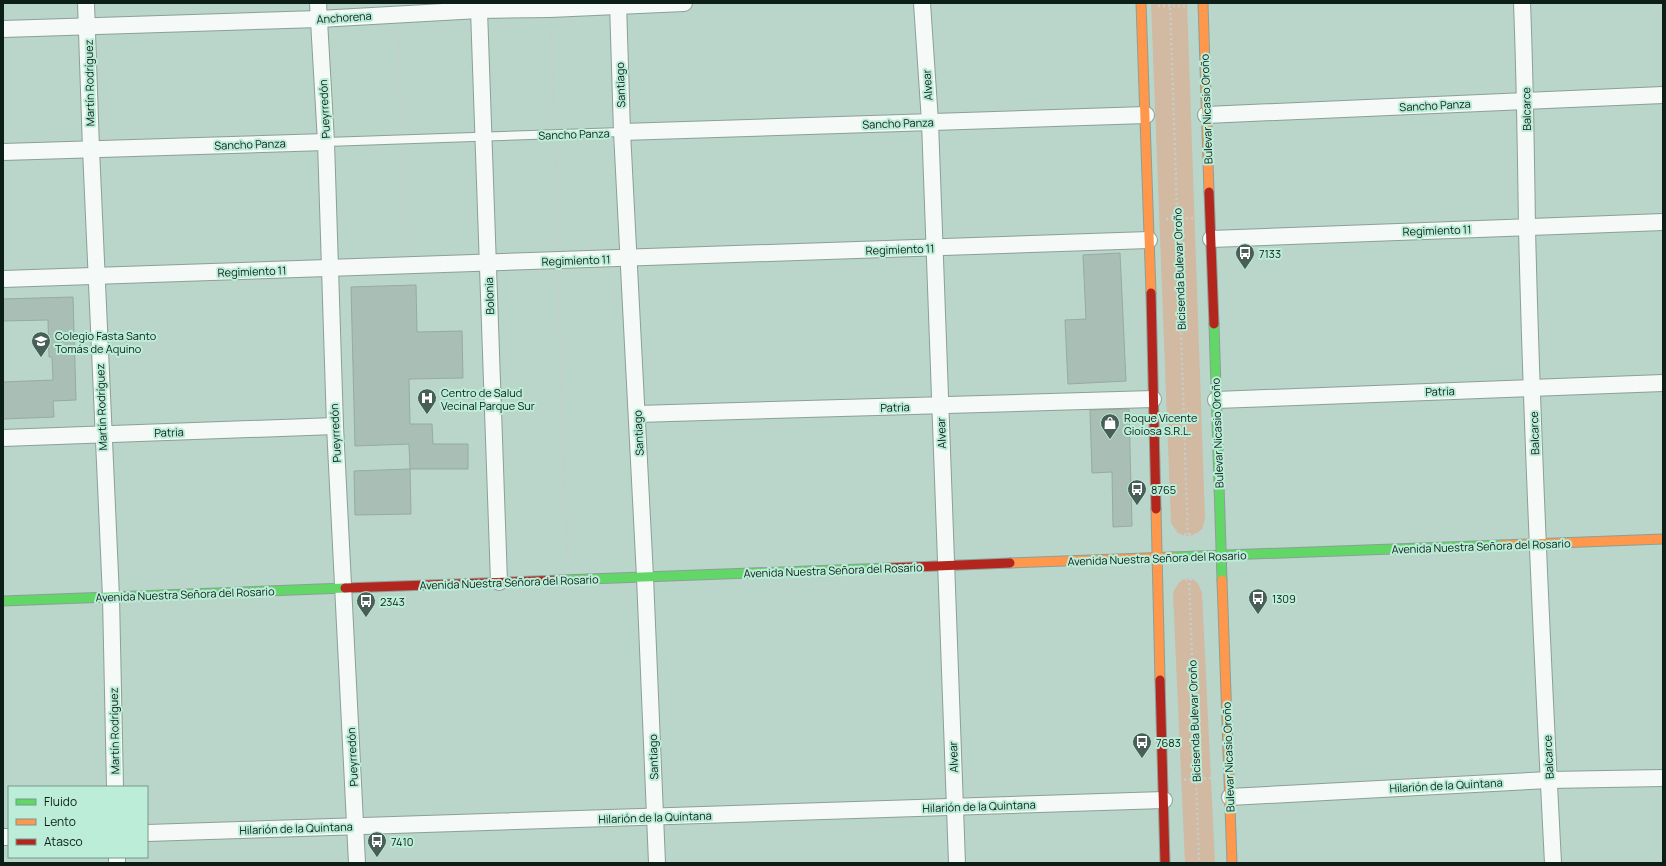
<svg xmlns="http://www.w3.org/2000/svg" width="1666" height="866" font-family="Manrope,sans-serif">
  <rect width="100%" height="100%" fill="#bad5ca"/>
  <!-- green -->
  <g fill="#d1b9a2">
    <polygon points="1151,3 1187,3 1205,519 1202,529 1194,535 1185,536 1178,533 1171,523"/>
    <path d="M1188,578c9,1 11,7 14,15l13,270h-30l-12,-270c4,-8 6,-13 15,-15z"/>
  </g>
  <!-- building -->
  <g fill="#a9beb5" stroke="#96aba2">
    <polygon points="1120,253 1126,381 1068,384 1065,320 1086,319 1083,255"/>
    <polygon points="416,285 417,332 462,331 463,378 409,379 410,424 432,424 433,444 468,444 468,469 410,469 409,444 355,446 351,287"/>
    <polygon points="73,297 76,400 53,401 54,417 3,419 3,382 53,380 52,357 49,357 48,320 3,321 3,299"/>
    <polygon points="1129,409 1132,526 1113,527 1112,472 1092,473 1090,410"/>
    <polygon points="410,469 411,514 355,515 354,471"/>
  </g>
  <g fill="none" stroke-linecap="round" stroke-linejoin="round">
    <!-- lane casing -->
    <g stroke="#8ba097" stroke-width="10">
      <polyline id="lane" points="326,142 622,132"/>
    </g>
    <!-- street casing -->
    <g stroke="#8ba097" stroke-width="18">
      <g id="street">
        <polyline points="86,3 91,149 111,597 115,787"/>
        <polyline points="318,3 326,142 335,426 357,863"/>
        <polyline points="618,3 622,132 645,577 657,863"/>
        <polyline points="922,3 930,122 957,863"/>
        <path d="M1522,3c3,75 4,150 5,225 5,212 15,423 26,635"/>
        <polyline points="479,10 499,582"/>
        <polyline points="3,29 319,19 479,10 550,9 684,3"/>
        <polyline points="1206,115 1663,95"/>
        <polyline points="622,132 1146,115"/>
        <polyline points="3,152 326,142"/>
        <polyline points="1211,239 1663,222"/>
        <polyline points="3,279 1149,240"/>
        <polyline points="1216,400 1663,383"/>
        <polyline points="637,414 1153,399"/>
        <polyline points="3,438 335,426"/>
        <polyline points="1230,797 1549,780 1663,778"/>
        <polyline points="147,833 1164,800"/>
        <polyline points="3,837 9,837"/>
        <polyline points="117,857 117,863"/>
      </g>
    </g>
    <!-- fast casing -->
    <g stroke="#8ba097" stroke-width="11">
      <g id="fast">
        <polyline points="1214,324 1222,580"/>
        <polyline points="1172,557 1502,545"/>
        <polyline points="562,580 888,568"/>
        <polyline points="3,601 345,588"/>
      </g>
    </g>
    <!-- slow casing -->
    <g stroke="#8ba097" stroke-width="11">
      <g id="slow">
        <polyline points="1141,3 1151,293"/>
        <polyline points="1203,3 1209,192"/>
        <polyline points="1156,509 1160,680"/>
        <polyline points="1502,545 1663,539"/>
        <polyline points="1010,563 1172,557"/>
        <polyline points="1222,580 1232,863"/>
      </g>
    </g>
    <!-- jam casing -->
    <g stroke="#8ba097" stroke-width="11">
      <g id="jam">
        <polyline points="1209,192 1214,324"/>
        <polyline points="1151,293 1156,509"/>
        <polyline points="888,568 1010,563"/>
        <polyline points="345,588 562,580"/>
        <polyline points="1160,680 1165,863"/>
      </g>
    </g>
    <!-- path -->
    <g stroke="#c6cdca" stroke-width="2.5" stroke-dasharray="2 3" stroke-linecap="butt">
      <polyline points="1170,3 1188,540"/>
      <polyline points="1158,6 1185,6"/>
      <polyline points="550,23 555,124"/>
      <polyline points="398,30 401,129"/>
      <polyline points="556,145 558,246"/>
      <polyline points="402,150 406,251"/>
      <polyline points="1166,219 1193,218"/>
      <polyline points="558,275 567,562"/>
      <polyline points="1174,535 1203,534"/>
      <polyline points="1189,573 1199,863"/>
      <polyline points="1175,580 1204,579"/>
      <polyline points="1179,780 1212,778"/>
    </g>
    <!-- lane -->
    <use href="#lane" stroke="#f5f9f7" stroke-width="8"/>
    <!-- street -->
    <use href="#street" stroke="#f5f9f7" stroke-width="16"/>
    <!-- fast -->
    <use href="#fast" stroke="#63d668" stroke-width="9"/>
    <!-- slow -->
    <use href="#slow" stroke="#ff974d" stroke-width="9"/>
    <!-- jam -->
    <use href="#jam" stroke="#b3261e" stroke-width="9"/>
  </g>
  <!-- icons -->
  <defs>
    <g id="bus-pin" transform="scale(1)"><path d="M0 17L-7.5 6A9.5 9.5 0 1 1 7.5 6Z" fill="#485e56" stroke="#bcedd8"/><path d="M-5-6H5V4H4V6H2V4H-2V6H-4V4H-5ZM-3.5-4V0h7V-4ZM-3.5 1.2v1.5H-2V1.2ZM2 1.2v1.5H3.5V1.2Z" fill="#fff"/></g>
    <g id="school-pin" transform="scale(1)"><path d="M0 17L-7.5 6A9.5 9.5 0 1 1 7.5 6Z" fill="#485e56" stroke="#bcedd8"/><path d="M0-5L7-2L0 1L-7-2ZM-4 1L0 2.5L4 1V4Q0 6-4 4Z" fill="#fff"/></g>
    <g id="hospital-pin" transform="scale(1)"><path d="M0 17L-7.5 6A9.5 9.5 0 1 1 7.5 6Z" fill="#485e56" stroke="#bcedd8"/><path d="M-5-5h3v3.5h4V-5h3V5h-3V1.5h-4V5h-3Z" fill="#fff"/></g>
    <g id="shop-pin" transform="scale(1)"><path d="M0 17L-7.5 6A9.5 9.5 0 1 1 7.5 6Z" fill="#485e56" stroke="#bcedd8"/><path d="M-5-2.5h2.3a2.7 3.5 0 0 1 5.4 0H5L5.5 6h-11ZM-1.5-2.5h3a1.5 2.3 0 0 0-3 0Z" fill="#fff"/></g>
  </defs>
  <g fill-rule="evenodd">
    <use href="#bus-pin" x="1245" y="253"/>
    <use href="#school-pin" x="41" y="341"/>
    <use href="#hospital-pin" x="427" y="398"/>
    <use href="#shop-pin" x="1110" y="423"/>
    <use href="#bus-pin" x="1137" y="489"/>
    <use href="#bus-pin" x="1258" y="598"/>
    <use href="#bus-pin" x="366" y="601"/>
    <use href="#bus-pin" x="1142" y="742"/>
    <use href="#bus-pin" x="377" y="841"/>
  </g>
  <g text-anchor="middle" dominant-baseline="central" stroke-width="4" stroke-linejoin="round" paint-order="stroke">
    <!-- street labels -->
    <g font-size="11" fill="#0b1e17" stroke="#bcedd8">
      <text transform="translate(344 17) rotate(-4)">Anchorena</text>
      <text transform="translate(89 83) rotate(-91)">Martín Rodríguez</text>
      <text transform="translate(620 85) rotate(-92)">Santiago</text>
      <text transform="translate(927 85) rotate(-94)">Alvear</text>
      <text transform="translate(1435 105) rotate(-3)">Sancho Panza</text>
      <text transform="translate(324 109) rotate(-93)">Pueyrredón</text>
      <text transform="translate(1206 109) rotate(-92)">Bulevar Nicasio Oroño</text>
      <text transform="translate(1526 109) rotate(-91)">Balcarce</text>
      <text transform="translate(898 123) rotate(-2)">Sancho Panza</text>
      <text transform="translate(574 134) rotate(-2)">Sancho Panza</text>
      <text transform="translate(250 144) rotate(-2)">Sancho Panza</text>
      <text transform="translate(1437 230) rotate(-2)">Regimiento 11</text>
      <text transform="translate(900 249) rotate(-2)">Regimiento 11</text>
      <text transform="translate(576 260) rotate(-2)">Regimiento 11</text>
      <text transform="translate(1179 269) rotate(-92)">Bicisenda Bulevar Oroño</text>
      <text transform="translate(252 271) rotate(-2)">Regimiento 11</text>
      <text transform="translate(489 296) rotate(-92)">Bolonia</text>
      <text transform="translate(1440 391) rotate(-2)">Patria</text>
      <text transform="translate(101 407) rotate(-92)">Martín Rodríguez</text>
      <text transform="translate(895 407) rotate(-2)">Patria</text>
      <text transform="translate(169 432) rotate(-2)">Patria</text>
      <text transform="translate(335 433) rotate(-93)">Pueyrredón</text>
      <text transform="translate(638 433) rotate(-93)">Santiago</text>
      <text transform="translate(941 433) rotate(-92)">Alvear</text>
      <text transform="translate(1217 433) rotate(-92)">Bulevar Nicasio Oroño</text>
      <text transform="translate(1534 433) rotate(-92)">Balcarce</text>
      <text transform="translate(1481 546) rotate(-2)">Avenida Nuestra Señora del Rosario</text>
      <text transform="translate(1157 558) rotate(-2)">Avenida Nuestra Señora del Rosario</text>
      <text transform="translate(833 570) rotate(-2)">Avenida Nuestra Señora del Rosario</text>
      <text transform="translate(509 582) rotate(-2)">Avenida Nuestra Señora del Rosario</text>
      <text transform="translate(185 594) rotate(-2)">Avenida Nuestra Señora del Rosario</text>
      <text transform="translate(1194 721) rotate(-92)">Bicisenda Bulevar Oroño</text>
      <text transform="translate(114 731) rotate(-91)">Martín Rodríguez</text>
      <text transform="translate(352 757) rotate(-93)">Pueyrredón</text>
      <text transform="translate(653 757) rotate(-92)">Santiago</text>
      <text transform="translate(953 757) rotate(-92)">Alvear</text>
      <text transform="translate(1228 757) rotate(-92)">Bulevar Nicasio Oroño</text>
      <text transform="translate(1548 757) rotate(-93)">Balcarce</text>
      <text transform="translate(1446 785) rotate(-3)">Hilarión de la Quintana</text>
      <text transform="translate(979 806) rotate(-2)">Hilarión de la Quintana</text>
      <text transform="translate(655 817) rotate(-2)">Hilarión de la Quintana</text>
      <text transform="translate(296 828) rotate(-2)">Hilarión de la Quintana</text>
    </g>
    <!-- poi labels -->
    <g font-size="11" fill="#0b1e17" stroke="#bcedd8" text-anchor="start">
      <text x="1259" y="253">7133</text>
      <text x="55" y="335">Colegio Fasta Santo<tspan x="55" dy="13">Tomás de Aquino</tspan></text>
      <text x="441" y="392">Centro de Salud<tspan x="441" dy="13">Vecinal Parque Sur</tspan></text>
      <text x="1124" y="417">Roque Vicente<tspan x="1124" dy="13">Gioiosa S.R.L.</tspan></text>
      <text x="1151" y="489">8765</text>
      <text x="1272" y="598">1309</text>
      <text x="380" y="601">2343</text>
      <text x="1156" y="742">7683</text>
      <text x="391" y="841">7410</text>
    </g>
  </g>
  <!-- border -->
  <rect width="1666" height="866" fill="none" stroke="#0b1e17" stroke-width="8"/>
  <!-- legend -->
  <rect x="8" y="786" width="140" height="72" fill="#bcedd8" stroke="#759a8b"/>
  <rect x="16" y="799" width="20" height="6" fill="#63d668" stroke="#759a8b"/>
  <text x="44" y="806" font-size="12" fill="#0b1e17">Fluido</text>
  <rect x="16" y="819" width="20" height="6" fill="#ff974d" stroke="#759a8b"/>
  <text x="44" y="826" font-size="12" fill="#0b1e17">Lento</text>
  <rect x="16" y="839" width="20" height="6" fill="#b3261e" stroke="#759a8b"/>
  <text x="44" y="846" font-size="12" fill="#0b1e17">Atasco</text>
</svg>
